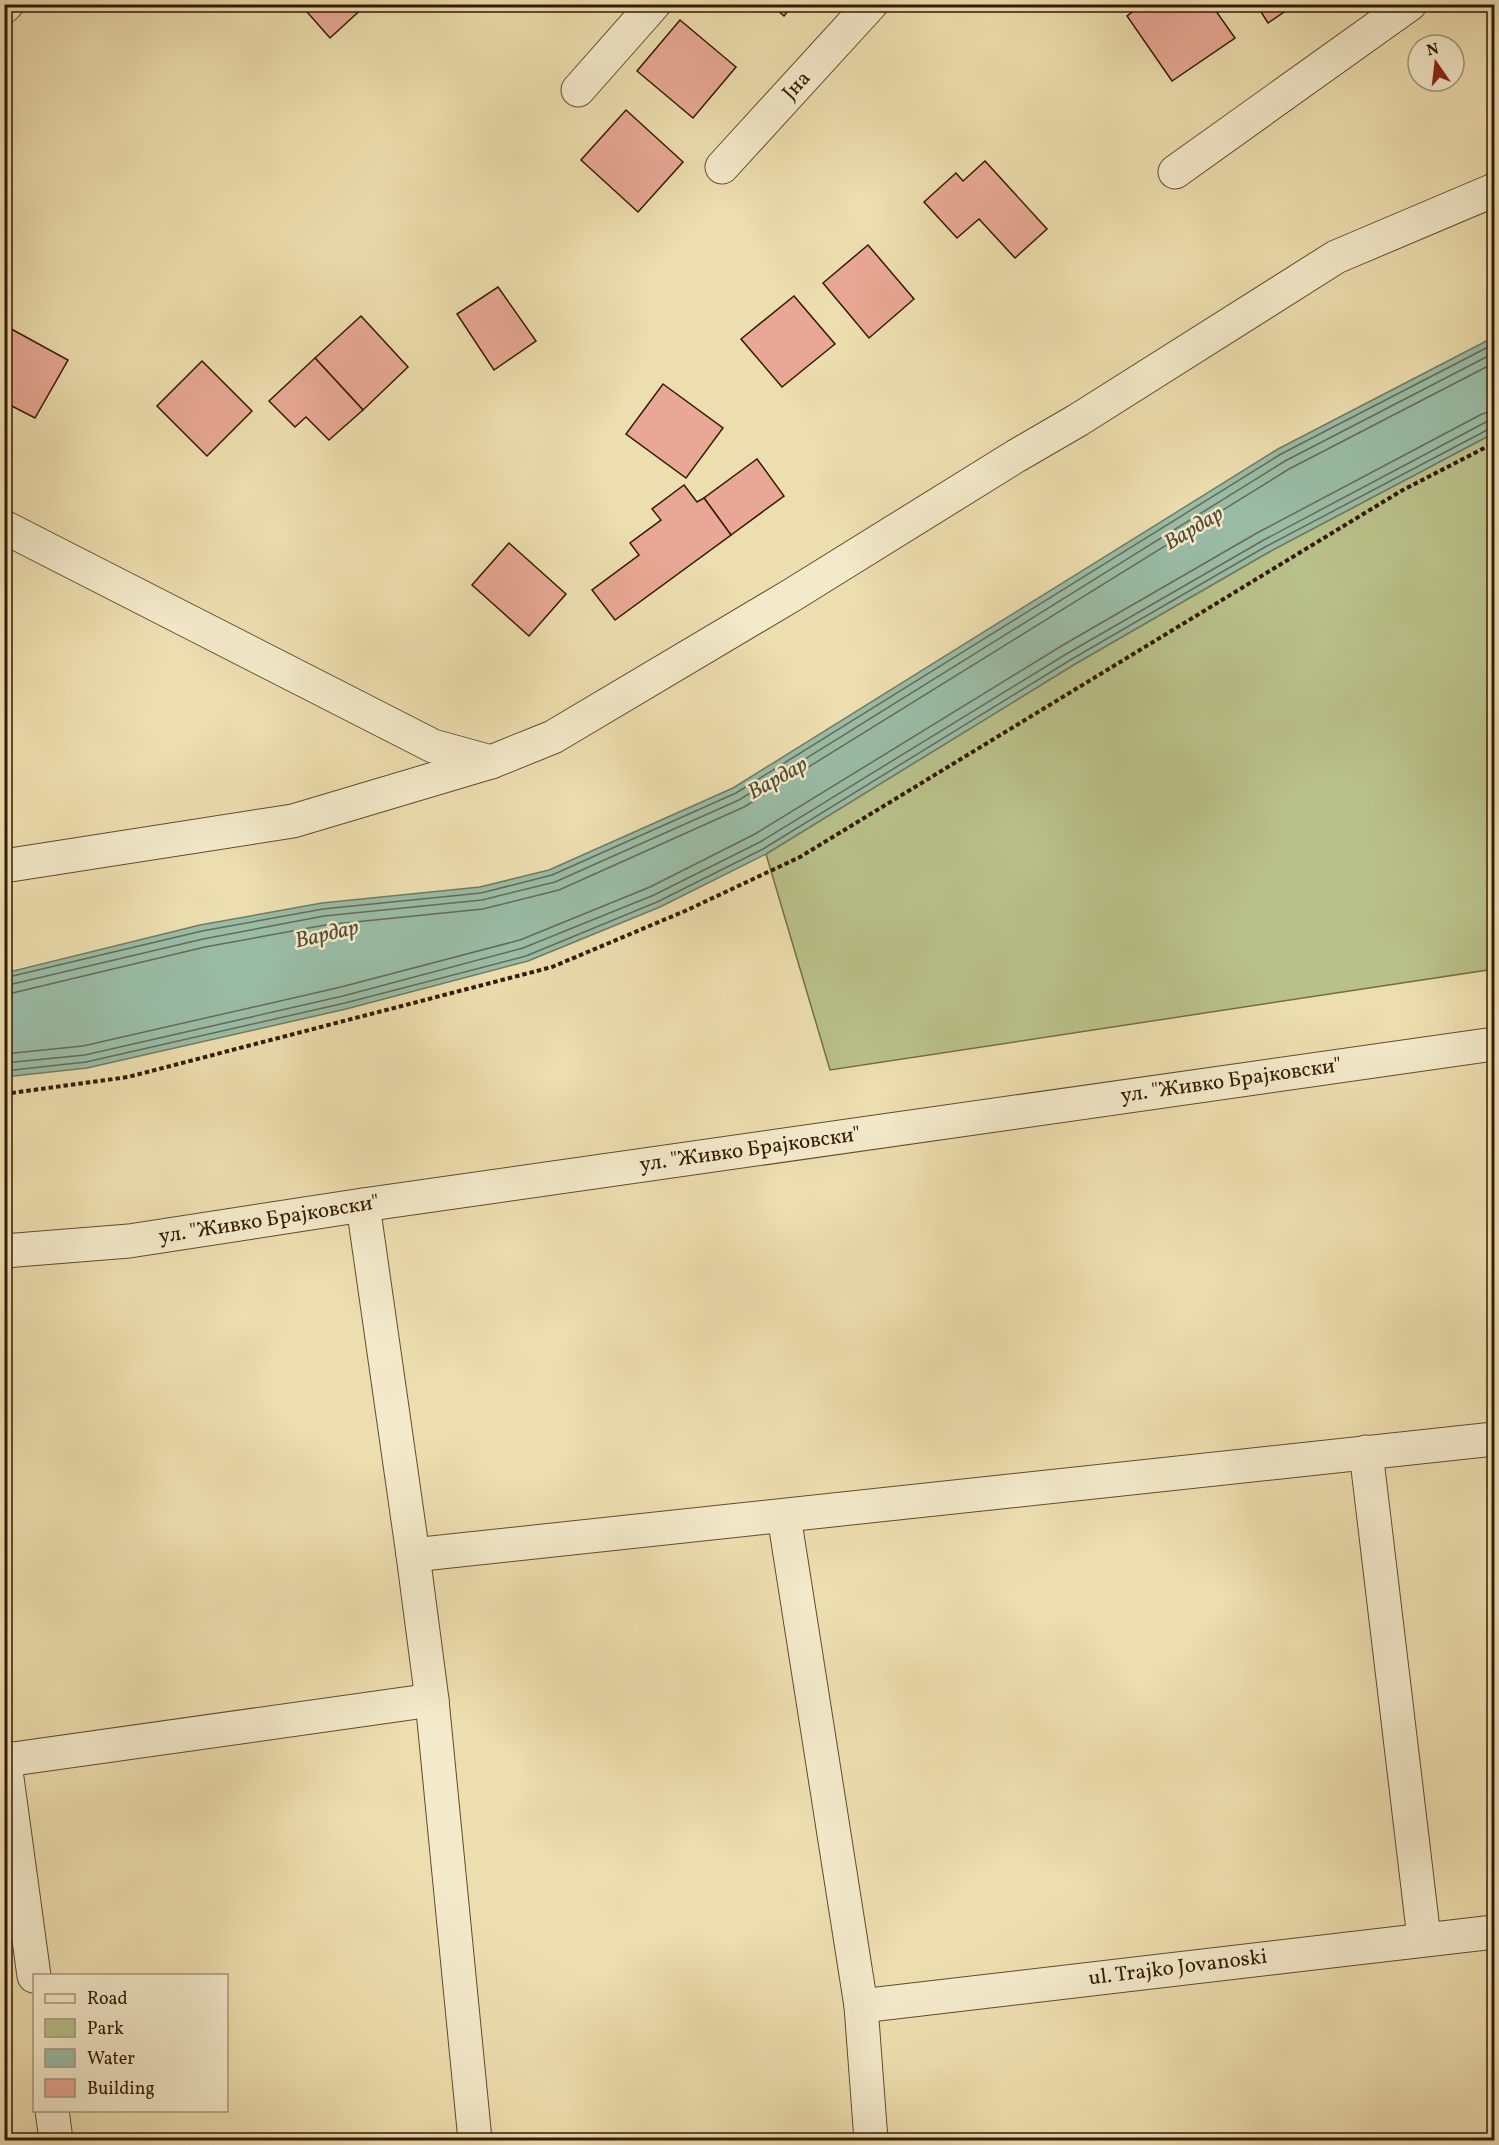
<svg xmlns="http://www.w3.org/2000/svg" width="1499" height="2145" font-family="Vollkorn,serif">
  <rect width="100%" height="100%" fill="#eddeaf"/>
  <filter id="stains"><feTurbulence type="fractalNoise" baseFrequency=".00333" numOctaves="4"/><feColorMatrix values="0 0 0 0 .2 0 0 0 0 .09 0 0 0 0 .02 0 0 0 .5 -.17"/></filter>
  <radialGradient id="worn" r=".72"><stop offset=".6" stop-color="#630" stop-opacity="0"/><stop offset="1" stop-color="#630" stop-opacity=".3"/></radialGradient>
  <!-- green -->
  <polygon fill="#b9c18a" stroke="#766e45" stroke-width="1.5" points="1494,433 1494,969 830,1070 766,854 1075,664 1269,552"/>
  <!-- water -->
  <polygon fill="#9abca7" stroke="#717b64" stroke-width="1.5" points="1494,337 1494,433 1269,552 1075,664 766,854 660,907 528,961 346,1009 87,1068 5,1077 5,973 200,925 322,903 480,887 549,870 733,788 1278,449"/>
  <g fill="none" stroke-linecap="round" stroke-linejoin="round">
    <!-- shore -->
    <g stroke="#666b54" stroke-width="1.5">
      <polyline points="4,978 202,931 323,909 481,893 552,875 736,793 1281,454 1494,344"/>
      <polyline points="4,986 203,939 324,916 482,900 555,882 739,800 1285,461 1494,353"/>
      <polyline points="4,995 205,947 325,925 483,909 559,890 744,807 1289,469 1494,363"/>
      <polyline points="4,1054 83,1046 341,987 520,940 650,887 755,834 1063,645 1257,533 1482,414 1494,411"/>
      <polyline points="4,1063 85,1055 343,996 523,948 654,895 760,842 1068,653 1262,541 1486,422 1494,420"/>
      <polyline points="4,1071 86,1062 345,1003 526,956 657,902 763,849 1072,659 1265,547 1489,429 1494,428"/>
    </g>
  </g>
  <!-- building -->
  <g fill="#e8a895" stroke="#331a00" stroke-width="1.5">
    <polygon points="300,4 367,4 330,38"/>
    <polygon points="770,4 794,4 784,16"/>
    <polygon points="1143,4 1211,4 1235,38 1172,81 1127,16"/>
    <polygon points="1256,4 1296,4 1268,23"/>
    <polygon points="680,20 736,67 693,118 637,71"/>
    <polygon points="626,110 683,162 638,212 581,160"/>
    <polygon points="985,161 1047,229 1015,258 979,219 957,238 924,202 956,173 963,181"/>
    <polygon points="868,245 914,299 869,338 823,283"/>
    <polygon points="498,287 536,341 494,370 457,314"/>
    <polygon points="794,296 835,344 782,387 741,339"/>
    <polygon points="361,316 408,367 363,410 315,358"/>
    <polygon points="4,325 68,360 35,418 4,402"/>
    <polygon points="315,358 363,410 329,440 306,417 295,427 269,401"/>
    <polygon points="202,361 252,411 207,456 157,406"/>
    <polygon points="663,384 723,428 686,478 626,434"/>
    <polygon points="757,459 784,496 731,535 704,498"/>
    <polygon points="684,485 697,502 704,498 731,535 615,620 592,590 639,555 630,543 661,520 652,509"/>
    <polygon points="509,543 566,594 529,636 472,585"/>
  </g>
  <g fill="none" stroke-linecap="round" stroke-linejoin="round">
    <!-- minor casing -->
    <g stroke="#624b2c" stroke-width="35">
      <g id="minor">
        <polyline points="4,7 7,4"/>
        <polyline points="578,90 654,4"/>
        <polyline points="722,167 871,4"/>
        <polyline points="1175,172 1410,4"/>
        <polyline points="4,527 433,746 491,762 553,737 792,595 1016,456 1078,420 1336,257 1494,190"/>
        <polyline points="4,866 293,821 491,762"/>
        <polyline points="363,1205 413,1555 432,1700 475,2140"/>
        <polyline points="4,1251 129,1241 363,1205 1494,1044"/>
        <polyline points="1366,1452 1424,1938"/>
        <polyline points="784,1516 861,2006 871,2140"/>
        <polyline points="413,1555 1494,1439"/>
        <polyline points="4,1756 34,1976"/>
        <polyline points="6,1760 432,1700"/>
        <polyline points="861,2006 1494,1932"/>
        <polyline points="52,2110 56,2140"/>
      </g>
    </g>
    <!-- path -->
    <polyline stroke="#331a00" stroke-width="4" stroke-dasharray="4.5 3" stroke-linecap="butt" points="4,1094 128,1077 552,967 685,911 800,857 1401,491 1494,443"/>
    <!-- minor -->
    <use href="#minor" stroke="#f3eacb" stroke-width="33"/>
  </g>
  <g text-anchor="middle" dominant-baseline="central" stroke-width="5" stroke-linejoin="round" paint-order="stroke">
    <!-- street labels -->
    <g font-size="21" fill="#331a00" stroke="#f3eacb">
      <text transform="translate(797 86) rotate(-48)">Јна</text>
      <text transform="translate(1231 1081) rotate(-8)">ул. "Живко Брајковски"</text>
      <text transform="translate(750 1150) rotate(-8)">ул. "Живко Брајковски"</text>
      <text transform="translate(269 1220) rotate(-9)">ул. "Живко Брајковски"</text>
      <text transform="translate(1178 1968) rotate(-7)">ul. Trajko Jovanoski</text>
    </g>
    <!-- water labels -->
    <g font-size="22" font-style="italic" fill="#524b32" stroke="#f3eacb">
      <text transform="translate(1194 529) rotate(-31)">Вардар</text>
      <text transform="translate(778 779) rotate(-29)">Вардар</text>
      <text transform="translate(327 935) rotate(-13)">Вардар</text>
    </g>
  </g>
  <!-- margin -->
  <rect width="1499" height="2145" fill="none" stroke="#eddeaf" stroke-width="24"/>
  <rect x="6" y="6" width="1487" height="2133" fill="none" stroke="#331a00" stroke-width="3"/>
  <rect x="12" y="12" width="1475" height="2121" fill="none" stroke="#331a00" stroke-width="1.5"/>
  <!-- legend -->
  <rect x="33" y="1974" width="195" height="138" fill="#f3eacb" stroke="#a6977a" stroke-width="1.5"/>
  <rect x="45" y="1994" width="30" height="9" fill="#f3eacb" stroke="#a6977a" stroke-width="1.5"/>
  <text x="87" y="2004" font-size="18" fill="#331a00">Road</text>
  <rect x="45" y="2019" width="30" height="18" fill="#b9c18a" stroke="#a6977a" stroke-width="1.5"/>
  <text x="87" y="2034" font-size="18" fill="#331a00">Park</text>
  <rect x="45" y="2049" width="30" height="18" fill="#9abca7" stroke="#a6977a" stroke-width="1.5"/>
  <text x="87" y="2064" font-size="18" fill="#331a00">Water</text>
  <rect x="45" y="2079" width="30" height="18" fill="#e8a895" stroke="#a6977a" stroke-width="1.5"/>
  <text x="87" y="2094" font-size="18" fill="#331a00">Building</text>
  <!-- north arrow -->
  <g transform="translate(1436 63) rotate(346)"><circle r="28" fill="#f3eacb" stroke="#a6977a" stroke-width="1.5"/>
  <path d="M0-4.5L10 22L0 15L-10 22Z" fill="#8f2418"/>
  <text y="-9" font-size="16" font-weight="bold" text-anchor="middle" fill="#331a00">N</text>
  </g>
  <rect width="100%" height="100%" filter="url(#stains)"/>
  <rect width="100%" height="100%" fill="url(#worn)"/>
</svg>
